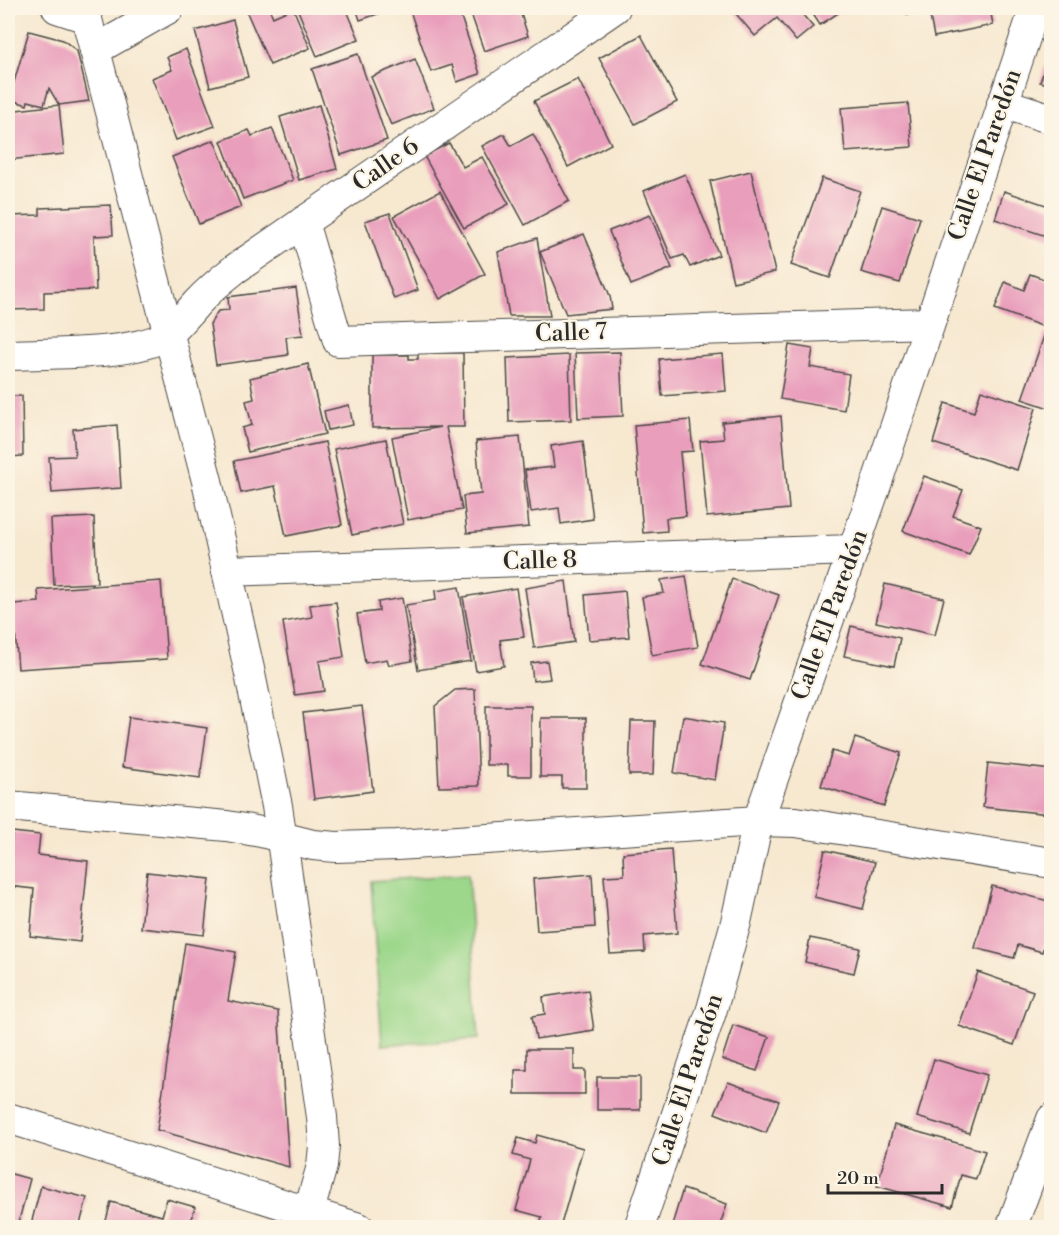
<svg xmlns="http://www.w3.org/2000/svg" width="1059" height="1235" font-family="'Libre Bodoni',serif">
  <rect width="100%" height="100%" fill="#fcf5e5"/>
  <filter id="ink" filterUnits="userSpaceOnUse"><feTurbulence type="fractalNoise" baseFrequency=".0167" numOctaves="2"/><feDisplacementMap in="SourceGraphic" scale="12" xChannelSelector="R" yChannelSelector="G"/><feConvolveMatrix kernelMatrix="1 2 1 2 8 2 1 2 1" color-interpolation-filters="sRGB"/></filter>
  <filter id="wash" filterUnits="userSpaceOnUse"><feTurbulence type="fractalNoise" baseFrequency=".008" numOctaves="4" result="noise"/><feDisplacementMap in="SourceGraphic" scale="24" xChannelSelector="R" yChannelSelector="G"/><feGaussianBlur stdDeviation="1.35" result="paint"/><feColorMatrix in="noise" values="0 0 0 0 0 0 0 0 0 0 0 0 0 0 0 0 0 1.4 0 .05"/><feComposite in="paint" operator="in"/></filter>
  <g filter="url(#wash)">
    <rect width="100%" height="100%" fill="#f7e8d0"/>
    <!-- green -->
    <polygon fill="#9cd78b" stroke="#64815b" stroke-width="1.5" points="468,874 479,1039 382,1045 371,881"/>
    <g id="blocks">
      <!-- building -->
      <g fill="#e99fbc">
        <polygon points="245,8 269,8 273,17 293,8 310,48 270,65"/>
        <polygon points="297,8 346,8 359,39 317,56"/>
        <polygon points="356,8 395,8 360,20"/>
        <polygon points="409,8 458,8 480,74 457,82 452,65 431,72"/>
        <polygon points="469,8 519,8 528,36 484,51"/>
        <polygon points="731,8 797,8 813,27 796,41 777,18 755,36"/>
        <polygon points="809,8 846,8 820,25"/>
        <polygon points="906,8 990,8 993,25 934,37 929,11 907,15"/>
        <polygon points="233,20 248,77 210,87 195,31"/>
        <polygon points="29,31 63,40 77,51 89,101 59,105 49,88 44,105 28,101 27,105 9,99"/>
        <polygon points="641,35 677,102 635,124 599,58"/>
        <polygon points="1052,47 1052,85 1040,82"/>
        <polygon points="186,49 215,126 176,140 152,78 172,70 167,57"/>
        <polygon points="358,54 387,140 341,155 312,69"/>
        <polygon points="415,59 434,108 391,125 371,77"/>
        <polygon points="578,79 611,144 568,167 534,101"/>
        <polygon points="908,103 912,147 845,152 841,108"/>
        <polygon points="59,105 64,154 8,160 8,111"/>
        <polygon points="319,105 337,169 299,180 280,117"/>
        <polygon points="272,128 293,180 243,199 221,141 249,130 252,136"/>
        <polygon points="504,134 511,146 533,134 569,201 525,225 482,146"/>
        <polygon points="214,140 241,207 199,224 172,157"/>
        <polygon points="449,143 463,167 482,157 509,204 464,228 424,156"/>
        <polygon points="751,171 775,272 733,282 710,181"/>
        <polygon points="685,174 719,255 690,267 684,255 672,259 644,191"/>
        <polygon points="822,178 860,191 830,278 791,265"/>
        <polygon points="440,191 485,274 440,299 394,216"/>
        <polygon points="1004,191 1052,207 1052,238 995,219"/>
        <polygon points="111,205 113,235 94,236 96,290 44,292 44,309 8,310 8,216 40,215 40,208"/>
        <polygon points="882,206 920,218 900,283 861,272"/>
        <polygon points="390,213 418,290 394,299 365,221"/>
        <polygon points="650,215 672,268 631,285 609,231"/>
        <polygon points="584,234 610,296 612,309 566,314 540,252"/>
        <polygon points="537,238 550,316 509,316 498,252"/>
        <polygon points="1030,274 1052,282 1052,330 995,309 1005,282 1024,290"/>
        <polygon points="296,288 303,335 286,337 288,355 216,365 210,324 218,311 229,310 228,297"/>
        <polygon points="1045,333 1052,336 1052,409 1022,399"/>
        <polygon points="789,345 813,349 810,367 849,374 844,410 780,399"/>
        <polygon points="620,352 623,416 578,418 575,353"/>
        <polygon points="418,353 463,353 464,427 446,427 462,510 408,520 392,437 440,427 372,428 372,355 409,355 409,359 418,359"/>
        <polygon points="723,354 726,391 662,396 659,359"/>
        <polygon points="569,355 571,420 509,422 507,358"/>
        <polygon points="308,364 325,434 248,452 242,428 252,425 246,401 254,399 250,378"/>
        <polygon points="981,390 1036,408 1017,470 933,443 945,403 974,412"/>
        <polygon points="8,396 22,396 23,456 8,457"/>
        <polygon points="349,405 353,425 328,430 324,411"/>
        <polygon points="781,416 789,509 707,517 700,441 724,439 722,422"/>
        <polygon points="690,420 693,451 680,452 686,516 666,518 667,531 643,533 634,425"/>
        <polygon points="117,425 121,488 52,493 49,457 75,456 73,429"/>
        <polygon points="520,437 529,527 467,533 463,496 481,494 476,441"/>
        <polygon points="386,439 403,524 352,535 334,449"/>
        <polygon points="583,441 593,519 561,524 559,508 531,512 525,470 554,467 551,446"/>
        <polygon points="325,442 342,525 286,536 275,486 241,493 234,461"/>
        <polygon points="924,476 963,490 953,516 981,526 969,555 903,531"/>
        <polygon points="94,517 97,583 54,585 51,519"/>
        <polygon points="686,576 698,647 652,655 642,597 664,593 661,580"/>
        <polygon points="732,579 779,595 750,680 702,664"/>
        <polygon points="161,581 167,659 18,669 13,604 39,602 38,590"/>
        <polygon points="566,581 574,642 534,648 525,588"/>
        <polygon points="885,584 944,598 935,635 876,622"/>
        <polygon points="459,587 471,661 418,670 406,605 436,600 435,591"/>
        <polygon points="516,588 524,637 500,640 504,666 476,671 463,597"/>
        <polygon points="625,591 629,637 589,640 585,595"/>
        <polygon points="402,598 412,661 389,665 387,659 365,663 357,614 379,611 378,602"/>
        <polygon points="336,602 344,657 319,661 324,691 295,695 283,622 312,617 310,605"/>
        <polygon points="851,626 900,638 894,666 844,656"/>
        <polygon points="547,661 550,679 533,681 531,663"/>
        <polygon points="475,689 479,786 439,787 435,706 455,690"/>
        <polygon points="362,706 373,791 314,799 303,713"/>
        <polygon points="486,706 531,706 531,776 508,776 508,765 486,765"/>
        <polygon points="683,716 724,723 715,780 674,773"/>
        <polygon points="129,717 207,728 200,778 122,767"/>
        <polygon points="541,718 586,718 586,788 562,788 562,777 540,777"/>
        <polygon points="631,721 655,721 653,775 629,775"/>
        <polygon points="855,738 901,753 884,806 821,786 832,751 849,756"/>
        <polygon points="988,763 1052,770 1052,841 1047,840 1049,814 983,807"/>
        <polygon points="12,832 40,835 38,855 88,861 80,942 30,936 34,889 8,886"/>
        <polygon points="671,849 677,933 644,936 645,952 610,954 604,876 624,875 623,853"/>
        <polygon points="825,850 875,862 863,909 814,897"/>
        <polygon points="147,872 210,879 204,935 141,928"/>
        <polygon points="592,874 595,927 537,931 533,879"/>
        <polygon points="992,886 1052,902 1052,917 1042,952 1018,945 1014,958 975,948"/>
        <polygon points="810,938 860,948 854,973 805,962"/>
        <polygon points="185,943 236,952 228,1001 278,1011 289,1167 157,1130"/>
        <polygon points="978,972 1033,991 1014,1045 959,1026"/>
        <polygon points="588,990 594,1030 536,1039 532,1016 545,1014 543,997"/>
        <polygon points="733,1025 769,1037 757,1071 722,1059"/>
        <polygon points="527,1049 574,1049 574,1070 585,1070 585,1094 515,1094 515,1070 527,1070"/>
        <polygon points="934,1059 987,1075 969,1133 917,1117"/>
        <rect x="597" y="1077" width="43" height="33"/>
        <polygon points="728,1082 779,1101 766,1133 715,1113"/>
        <polygon points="894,1125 985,1151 976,1179 961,1175 952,1207 877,1186"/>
        <polygon points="537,1135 583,1148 560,1228 539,1228 542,1217 516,1210 530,1160 513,1155 518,1138 535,1143"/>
        <polygon points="8,1173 30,1179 17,1228 8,1228"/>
        <polygon points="41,1186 87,1198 79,1228 30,1228"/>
        <polygon points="683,1189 727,1204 719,1228 671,1228"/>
        <polygon points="167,1199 195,1207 189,1228 104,1228 111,1202 162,1216"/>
      </g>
    </g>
  </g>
  <g filter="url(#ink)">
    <use href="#blocks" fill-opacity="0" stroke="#4a4744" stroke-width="1.5"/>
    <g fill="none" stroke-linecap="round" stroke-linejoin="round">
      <!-- street casing -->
      <g stroke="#4a4744" stroke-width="32">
        <g id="street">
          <polyline points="57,8 87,18"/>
          <polyline points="84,8 207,481 249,669 277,806 322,1117 324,1146 322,1166 304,1228"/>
          <polyline points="95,50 169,8"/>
          <polyline points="1002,103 1052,119"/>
          <polyline points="303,222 338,341 929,323"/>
          <path d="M8,355c38,-2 132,1 161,-22 11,-9 19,-20 28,-30 12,-13 24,-23 38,-34l380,-261"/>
          <polyline points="227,571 853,550"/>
          <polyline points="8,806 227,826 261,832 313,845 336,847 397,845 758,821 796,822 1052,863"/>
          <polyline points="8,1118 359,1228"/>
          <polyline points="639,1228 712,1009 736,922 758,821 876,485 1035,8"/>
          <polyline points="1011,1228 1052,1119"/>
        </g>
      </g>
      <!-- street -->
      <use href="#street" stroke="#fff" stroke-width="30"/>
    </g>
  </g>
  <g text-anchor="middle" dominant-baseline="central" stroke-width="4.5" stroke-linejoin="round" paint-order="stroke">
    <!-- street labels -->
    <g font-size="24" fill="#2b2b2b" stroke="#fcf5e5">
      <text transform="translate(985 155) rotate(-71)">Calle El Paredón</text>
      <text transform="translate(386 165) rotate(-35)">Calle 6</text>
      <text transform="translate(571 333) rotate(-2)">Calle 7</text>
      <text transform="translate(540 561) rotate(-2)">Calle 8</text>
      <text transform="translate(830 615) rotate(-70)">Calle El Paredón</text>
      <text transform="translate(688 1080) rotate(-72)">Calle El Paredón</text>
    </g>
  </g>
  <!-- margin -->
  <rect width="1059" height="1235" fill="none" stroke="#fcf5e5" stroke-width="30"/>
  <!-- scale -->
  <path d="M828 1184v9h114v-9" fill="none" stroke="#2b2b2b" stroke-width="3"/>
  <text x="837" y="1184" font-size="18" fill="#2b2b2b" stroke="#fcf5e5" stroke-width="4.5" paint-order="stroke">20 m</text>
</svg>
